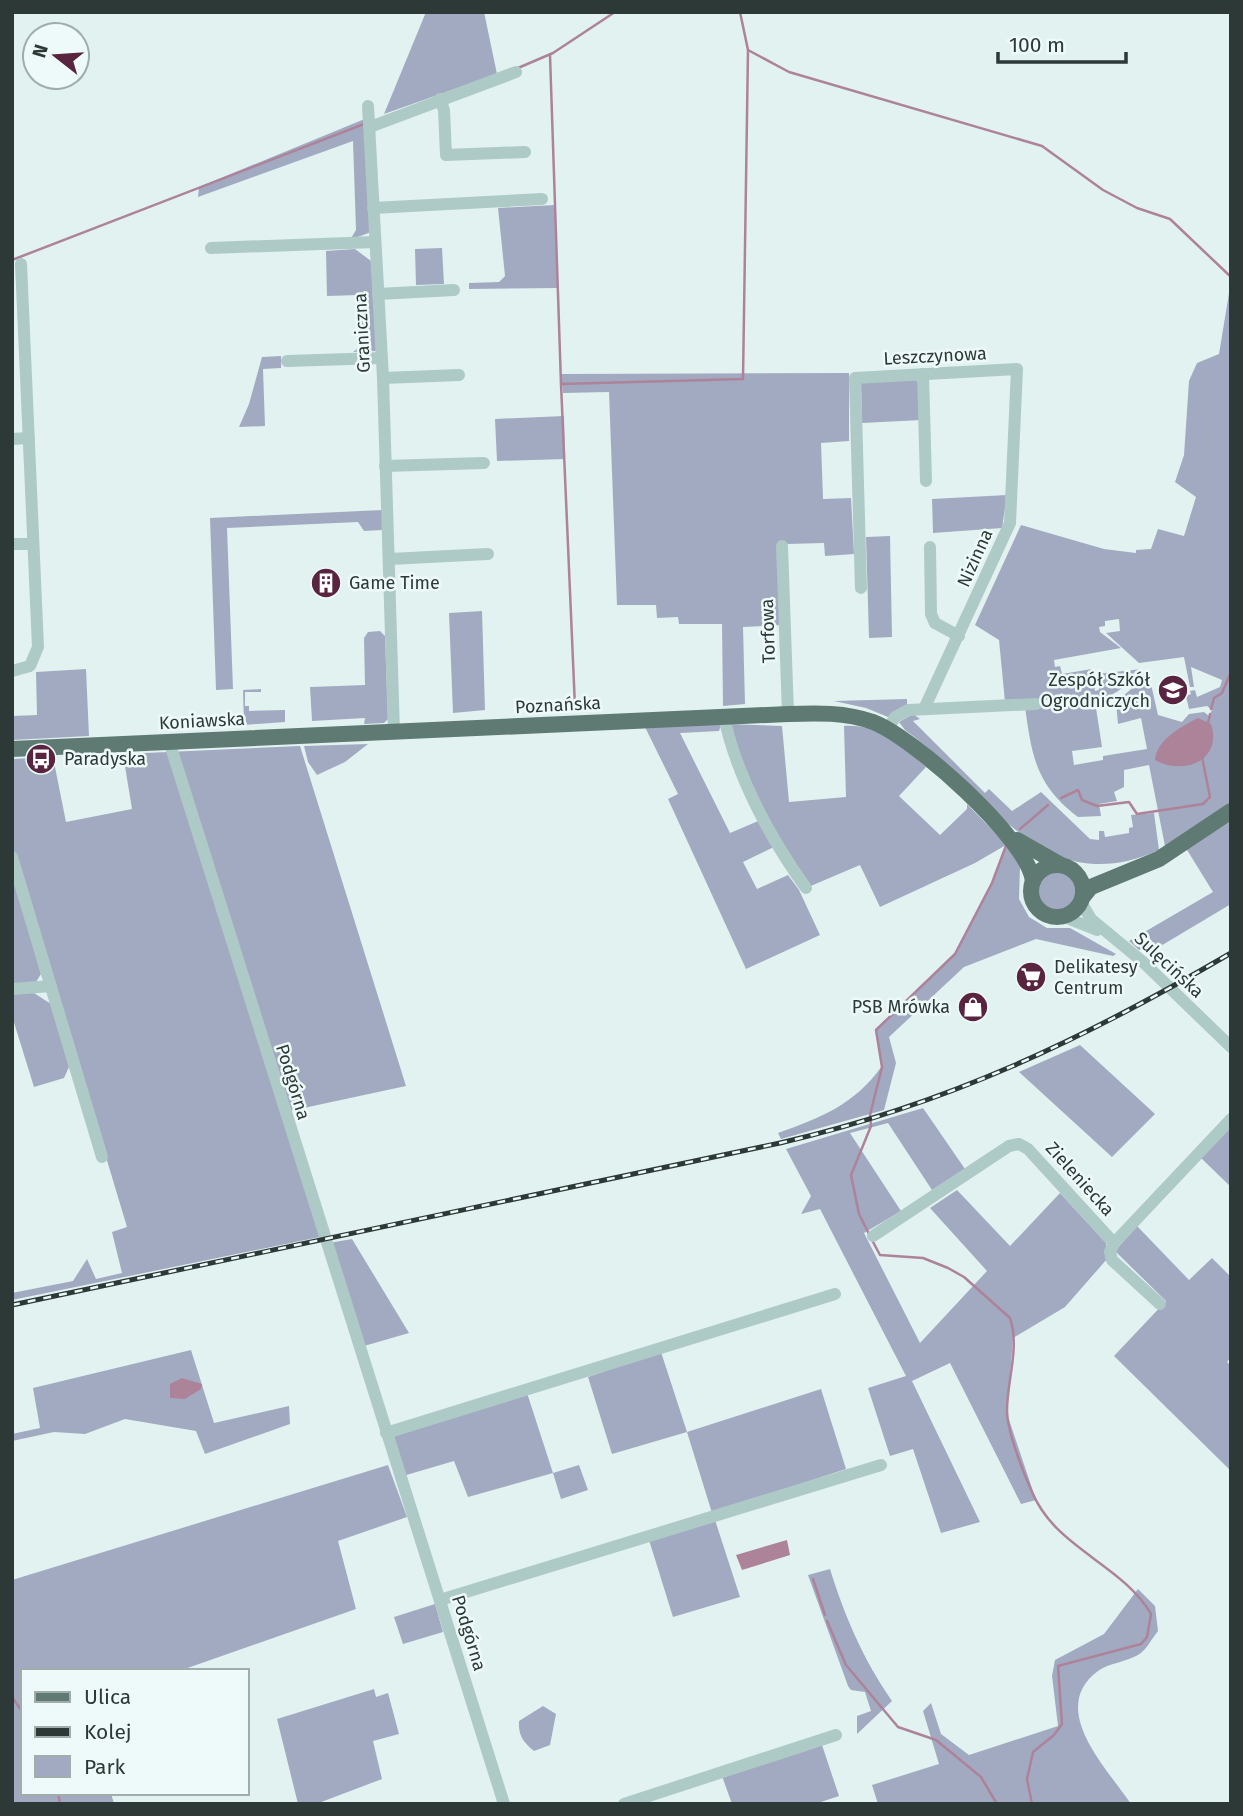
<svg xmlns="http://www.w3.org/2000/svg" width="1243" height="1816" font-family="'Fira Sans',sans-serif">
  <rect width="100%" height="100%" fill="#e2f2f1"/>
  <!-- green -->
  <g fill="#a2aac1">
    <polygon points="426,12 484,12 497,74 384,114"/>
    <polygon points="367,118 371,232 350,240 356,230 353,141 198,197 199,187"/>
    <polygon points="555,205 558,288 469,289 469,283 499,282 505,276 498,208"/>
    <polygon points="442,248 444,284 416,285 415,249"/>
    <polygon points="355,249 371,261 377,351 353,352 361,346 358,295 327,296 326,251"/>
    <path d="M1231,281v521l-66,44 -16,-81 -25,5v17l-10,5 3,9 -18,3 2,12 -23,1c-42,-32 -46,-60 -53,-110l75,-2 1,2 -5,1 6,39 -30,4 2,14 29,-5v-4l44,-7 -6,-31 -23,6 -2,-22 21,-18 13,-4 8,35 24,7 7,-8 15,-2 5,4 3,-6 -5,-4 -18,3 -3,-13 5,-2 -1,-3 5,-1 2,7 23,-10 2,-7 -31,-13 3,20h-4l-6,-30 -45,6 -33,-30 14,-2 -1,-12 -14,2v5l-6,1 1,5 21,16 -67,12 1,7 5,-1 2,8 30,-5 3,22 4,-1 -2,-16 45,-5v5c-13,5 -20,18 -34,22l-103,6 -6,-62 -24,-15 46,-100 83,24 32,4v-3l15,-1 7,-20 26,7 12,-39 -21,-15 9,-27 5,-74 8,-18 22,-9z"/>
    <polygon points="281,356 281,368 263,369 265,426 239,427 249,404 262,357"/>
    <polygon points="849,373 849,441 821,443 823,499 851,498 854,554 825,556 824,543 787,544 781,625 743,627 745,704 723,706 722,624 679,624 678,617 657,618 656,605 617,605 609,392 563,393 561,374"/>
    <polygon points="914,378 919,383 921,420 862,423 861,381"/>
    <polygon points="564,416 565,459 497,461 495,419"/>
    <polygon points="1007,495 1002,528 933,533 932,499"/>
    <polygon points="382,510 382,530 364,531 358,522 227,528 233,689 216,690 210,518"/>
    <polygon points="890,536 892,637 869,638 866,537"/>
    <polygon points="482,611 485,710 453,713 449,613"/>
    <polygon points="368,632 380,631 385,636 388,719 384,723 364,724 365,718 312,721 310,687 365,685 364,638"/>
    <polygon points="86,669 89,736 12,740 12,716 37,715 36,672"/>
    <polygon points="261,689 261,692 245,692 245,706 249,706 249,711 285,710 285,722 244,725 243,690"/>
    <polygon points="907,699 907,706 888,717 866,708 834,701"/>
    <path d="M913,714l7,5 -7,2 72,72 4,-4 23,22 29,-19 49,47 9,1v-9h5l1,6 24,-4v-5l4,-1 -2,-12 23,-2 5,37c-119,54 -170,-61 -254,-120l-6,-8z"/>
    <polygon points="722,722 719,731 680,733 730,833 763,819 774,847 743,862 757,889 788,875 799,890 820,935 746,969 668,799 678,794 644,725"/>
    <path d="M727,724l55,2 7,76 57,-5 -2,-71c35,-2 57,19 82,41l-27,29 41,39 27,-26v-5l39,40 14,23 -1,32 10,18 18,11h23l46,26 -3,2 -77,-17 -72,28 -75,70 7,26 -12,47 -103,29 -3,-6c44,-16 76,-28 104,-67l-6,-36 79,-76 37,-71 14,-38 -31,18 -95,44 -20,-42 -54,23 -47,-87z"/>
    <polygon points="368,744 345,762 317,775 308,762 304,746"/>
    <polygon points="300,746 406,1086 285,1112 320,1237 12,1300 12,1293 73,1281 87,1259 96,1279 122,1273 112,1232 127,1227 12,844 12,759 53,757 66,822 132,809 123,754"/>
    <polygon points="1231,811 1231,904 1159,947 1139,950 1129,941 1213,892 1184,845"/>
    <circle cx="1055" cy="891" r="20"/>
    <polygon points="12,873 41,974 36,982 12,986"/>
    <polygon points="12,993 34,993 51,1004 69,1067 64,1078 34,1087 12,1016"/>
    <polygon points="1080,1045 1155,1114 1112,1157 1019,1072"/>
    <polygon points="923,1108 965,1169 932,1190 888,1123 850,1133 901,1211 864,1233 920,1343 987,1271 930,1208 957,1190 1010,1246 1060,1193 1106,1243 1107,1259 1065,1307 1013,1338 1007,1414 1036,1500 1021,1504 950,1363 912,1381 980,1522 941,1533 913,1449 890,1456 868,1388 906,1376 820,1209 801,1214 811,1196 786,1149"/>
    <polygon points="1231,1127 1231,1187 1201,1158"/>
    <polygon points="1137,1226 1189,1280 1212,1258 1231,1277 1231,1357 1227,1362 1231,1366 1231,1471 1114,1356 1166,1301 1115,1251"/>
    <polygon points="352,1239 409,1333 364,1346 329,1243"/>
    <polygon points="191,1350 214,1423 289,1406 290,1424 205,1454 196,1431 125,1419 85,1434 54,1432 12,1441 12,1434 40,1428 33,1388"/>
    <polygon points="661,1352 687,1432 821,1389 846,1469 712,1513 687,1432 612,1454 588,1377"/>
    <polygon points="527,1393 553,1473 579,1465 588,1490 561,1499 553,1473 468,1497 454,1461 403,1476 390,1435"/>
    <polygon points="388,1465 407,1517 338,1541 356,1609 179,1671 23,1671 23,1793 111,1793 114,1804 12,1804 12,1580"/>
    <polygon points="715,1520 740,1597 673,1617 649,1540"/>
    <path d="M830,1569c15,48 33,90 62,132l-35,33v-18l14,-5 -6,-19 -14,-2 -3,-4 -40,-111z"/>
    <path d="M1138,1589l17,17 3,25c-6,7 -12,20 -20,24 -12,7 -29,8 -40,16 -51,38 9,97 33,133h-253l-6,-19 67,-21 -16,-53 8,-8 10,31 28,21 89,-29 -6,-50 3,-16 49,-26z"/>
    <polygon points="435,1604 443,1632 403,1644 394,1617"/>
    <polygon points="374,1689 376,1697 388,1693 399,1734 373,1741 382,1779 316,1804 298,1804 277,1719"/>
    <path d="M543,1706l13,8 -6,31 -16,6c-11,-9 -16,-16 -15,-30z"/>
    <polygon points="822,1745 839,1796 815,1804 732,1804 722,1776"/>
  </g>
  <!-- water -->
  <g fill="#ad839a">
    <path d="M1198,718l13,6c12,37 -28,52 -56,36 1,-20 27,-34 43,-42z"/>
    <polygon points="182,1378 202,1384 201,1389 185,1399 170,1398 170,1384"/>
    <polygon points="787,1540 790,1555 742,1570 736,1555"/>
  </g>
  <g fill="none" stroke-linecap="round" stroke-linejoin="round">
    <!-- stream -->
    <g stroke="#ad839a" stroke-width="2.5">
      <polyline points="748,50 789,72 1042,146 1103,190 1137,208 1170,219 1231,277"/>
      <polyline points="550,55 561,384"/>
      <polyline points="518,68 553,53 615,12"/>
      <polyline points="12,260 364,124"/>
      <polyline points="575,707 561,384 743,379 748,50 740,12"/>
      <polyline points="1211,709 1214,698 1222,693 1231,672"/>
      <polyline points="1208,723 1210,714"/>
      <polyline points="1061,798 1078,790 1082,800 1097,806 1129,802 1137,814 1203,804 1210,797 1202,757"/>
      <polyline points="1020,829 1048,805"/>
      <polyline points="869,1234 859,1214 851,1175 871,1126 870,1115 882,1067 876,1030 955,954 992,883 1007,843"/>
      <path d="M872,1240l8,15 43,3 25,10 16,9 46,41c10,29 -3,63 -3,92 0,21 16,62 25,82 24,57 90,72 119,122l-4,23 -6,7 -83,22 4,58 -8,11 -21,17 -6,27 5,25"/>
      <polyline points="813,1579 825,1615"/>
      <polyline points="827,1621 846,1665 898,1727 936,1740 981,1777 997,1804"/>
      <polyline points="12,1697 23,1713"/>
      <polyline points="58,1793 60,1804"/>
    </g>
    <!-- minor -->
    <g stroke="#aecac6" stroke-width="12">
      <polyline points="440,99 444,110 446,155 525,152"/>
      <polyline points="368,106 383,378 394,732"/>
      <polyline points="370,127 516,72"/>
      <polyline points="373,208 542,199"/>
      <polyline points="211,248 375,242"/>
      <polyline points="378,294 454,290"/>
      <polyline points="287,361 381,358"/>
      <polyline points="923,374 926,481"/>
      <polyline points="383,378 459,375"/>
      <polyline points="12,439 29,438"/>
      <polyline points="385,466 484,463"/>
      <polyline points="12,544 33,544"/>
      <polyline points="782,546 788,714"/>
      <polyline points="930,547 931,614 935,623 959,636"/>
      <polyline points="390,559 488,554"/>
      <polyline points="861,588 855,378 1017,369 1010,523 924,709"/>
      <polyline points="12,671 30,666 38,647 21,264"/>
      <path d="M724,717c13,60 46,121 82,171"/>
      <polyline points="888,729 895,717 908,710 1036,704"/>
      <polyline points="169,741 504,1804"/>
      <polyline points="12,857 102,1157"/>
      <polyline points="1080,901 1091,919 1143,962 1231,1047"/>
      <polyline points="1062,916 1097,930"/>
      <polyline points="12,989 51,986"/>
      <polyline points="873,1236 1009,1146 1019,1144 1028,1149 1114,1243 1231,1119"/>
      <polyline points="1114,1243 1110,1252 1112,1260 1160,1304"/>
      <polyline points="386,1433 835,1294"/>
      <polyline points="440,1600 881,1465"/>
      <polyline points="624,1804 836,1735"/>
    </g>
    <!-- major -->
    <g stroke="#5e7a73" stroke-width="16">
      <path d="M12,749l776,-35c29,-1 57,-2 85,8 40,15 155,117 160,159"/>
      <polyline points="1017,840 1061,865"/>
      <circle cx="1057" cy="891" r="26"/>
      <polyline points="1082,898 1091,887 1159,859 1231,811"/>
    </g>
    <!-- rail casing -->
    <g stroke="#2c3936" stroke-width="5">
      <path id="rail" d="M12,1305l768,-162c168,-39 302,-103 451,-190"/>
    </g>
    <!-- rail -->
    <use href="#rail" stroke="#eefaf9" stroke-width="2.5" stroke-dasharray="8" stroke-linecap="butt"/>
  </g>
  <!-- icons -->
  <defs>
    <g id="building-disc" transform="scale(1.575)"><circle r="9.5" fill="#58243f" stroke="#eefaf9"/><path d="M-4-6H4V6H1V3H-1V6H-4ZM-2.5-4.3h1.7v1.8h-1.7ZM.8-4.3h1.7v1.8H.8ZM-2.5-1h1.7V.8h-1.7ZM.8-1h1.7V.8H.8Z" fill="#fff"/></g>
    <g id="school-disc" transform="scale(1.575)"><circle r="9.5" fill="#58243f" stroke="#eefaf9"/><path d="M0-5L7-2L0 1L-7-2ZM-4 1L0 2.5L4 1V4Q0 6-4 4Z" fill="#fff"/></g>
    <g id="bus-disc" transform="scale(1.575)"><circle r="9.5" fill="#58243f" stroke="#eefaf9"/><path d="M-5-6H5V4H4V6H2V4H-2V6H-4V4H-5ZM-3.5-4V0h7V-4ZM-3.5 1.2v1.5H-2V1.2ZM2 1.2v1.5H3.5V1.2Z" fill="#fff"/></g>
    <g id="supermarket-disc" transform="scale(1.575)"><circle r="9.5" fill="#58243f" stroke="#eefaf9"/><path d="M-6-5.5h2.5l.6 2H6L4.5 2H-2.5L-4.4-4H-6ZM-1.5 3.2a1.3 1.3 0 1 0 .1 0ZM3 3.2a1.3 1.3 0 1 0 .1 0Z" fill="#fff"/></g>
    <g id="shop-disc" transform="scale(1.575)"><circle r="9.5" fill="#58243f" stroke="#eefaf9"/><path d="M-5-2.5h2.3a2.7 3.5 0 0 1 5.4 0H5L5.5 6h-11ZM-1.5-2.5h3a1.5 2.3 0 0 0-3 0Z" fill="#fff"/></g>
  </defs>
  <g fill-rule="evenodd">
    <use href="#building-disc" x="326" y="583"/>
    <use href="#school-disc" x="1173" y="690"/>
    <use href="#bus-disc" x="41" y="759"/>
    <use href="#supermarket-disc" x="1031" y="977"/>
    <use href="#shop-disc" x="973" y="1007"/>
  </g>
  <g text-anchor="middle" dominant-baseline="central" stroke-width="5" stroke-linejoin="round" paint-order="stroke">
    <!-- street labels -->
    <g font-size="18" fill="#2c3936" stroke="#eefaf9">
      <text transform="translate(362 333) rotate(-93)">Graniczna</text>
      <text transform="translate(935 356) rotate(-3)">Leszczynowa</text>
      <text transform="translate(975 558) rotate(-66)">Nizinna</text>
      <text transform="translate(768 631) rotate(-92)">Torfowa</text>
      <text transform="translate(558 705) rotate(-3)">Poznańska</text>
      <text transform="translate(202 721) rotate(-3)">Koniawska</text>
      <text transform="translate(1169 965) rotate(43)">Sulęcińska</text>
      <text transform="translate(293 1082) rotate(73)">Podgórna</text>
      <text transform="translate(1080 1179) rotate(48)">Zieleniecka</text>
      <text transform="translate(469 1633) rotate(73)">Podgórna</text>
    </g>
    <!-- poi labels -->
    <g font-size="18" fill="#2c3936" stroke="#eefaf9" text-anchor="start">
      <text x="349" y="583">Game Time</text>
      <text x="1150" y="680" text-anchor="end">Zespół Szkół<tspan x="1150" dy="21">Ogrodniczych</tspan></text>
      <text x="64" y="759">Paradyska</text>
      <text x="1054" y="967">Delikatesy<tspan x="1054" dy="21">Centrum</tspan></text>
      <text x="950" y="1007" text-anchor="end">PSB Mrówka</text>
    </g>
  </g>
  <!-- border -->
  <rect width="1243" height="1816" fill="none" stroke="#2c3936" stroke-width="28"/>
  <!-- legend -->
  <rect x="21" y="1669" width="228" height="126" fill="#eefaf9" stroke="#a0adab" stroke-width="2"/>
  <rect x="35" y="1692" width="35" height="10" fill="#5e7a73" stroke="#a0adab" stroke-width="2"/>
  <text x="84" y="1704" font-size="21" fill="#2c3936">Ulica</text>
  <rect x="35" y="1727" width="35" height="10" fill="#2c3936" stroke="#a0adab" stroke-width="2"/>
  <text x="84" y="1739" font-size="21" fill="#2c3936">Kolej</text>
  <rect x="35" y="1756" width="35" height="21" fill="#a2aac1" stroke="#a0adab" stroke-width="2"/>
  <text x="84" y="1774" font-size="21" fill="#2c3936">Park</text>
  <!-- north arrow -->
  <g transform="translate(56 56) rotate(287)"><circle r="33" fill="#eefaf9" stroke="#a0adab" stroke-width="2"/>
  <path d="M0-5L12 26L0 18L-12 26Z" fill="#58243f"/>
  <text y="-10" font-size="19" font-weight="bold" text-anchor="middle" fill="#2c3936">N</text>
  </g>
  <!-- scale -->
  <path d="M998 52v10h128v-10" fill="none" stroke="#2c3936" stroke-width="3.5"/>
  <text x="1009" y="52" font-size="21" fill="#2c3936" stroke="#eefaf9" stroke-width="5" paint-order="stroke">100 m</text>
</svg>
